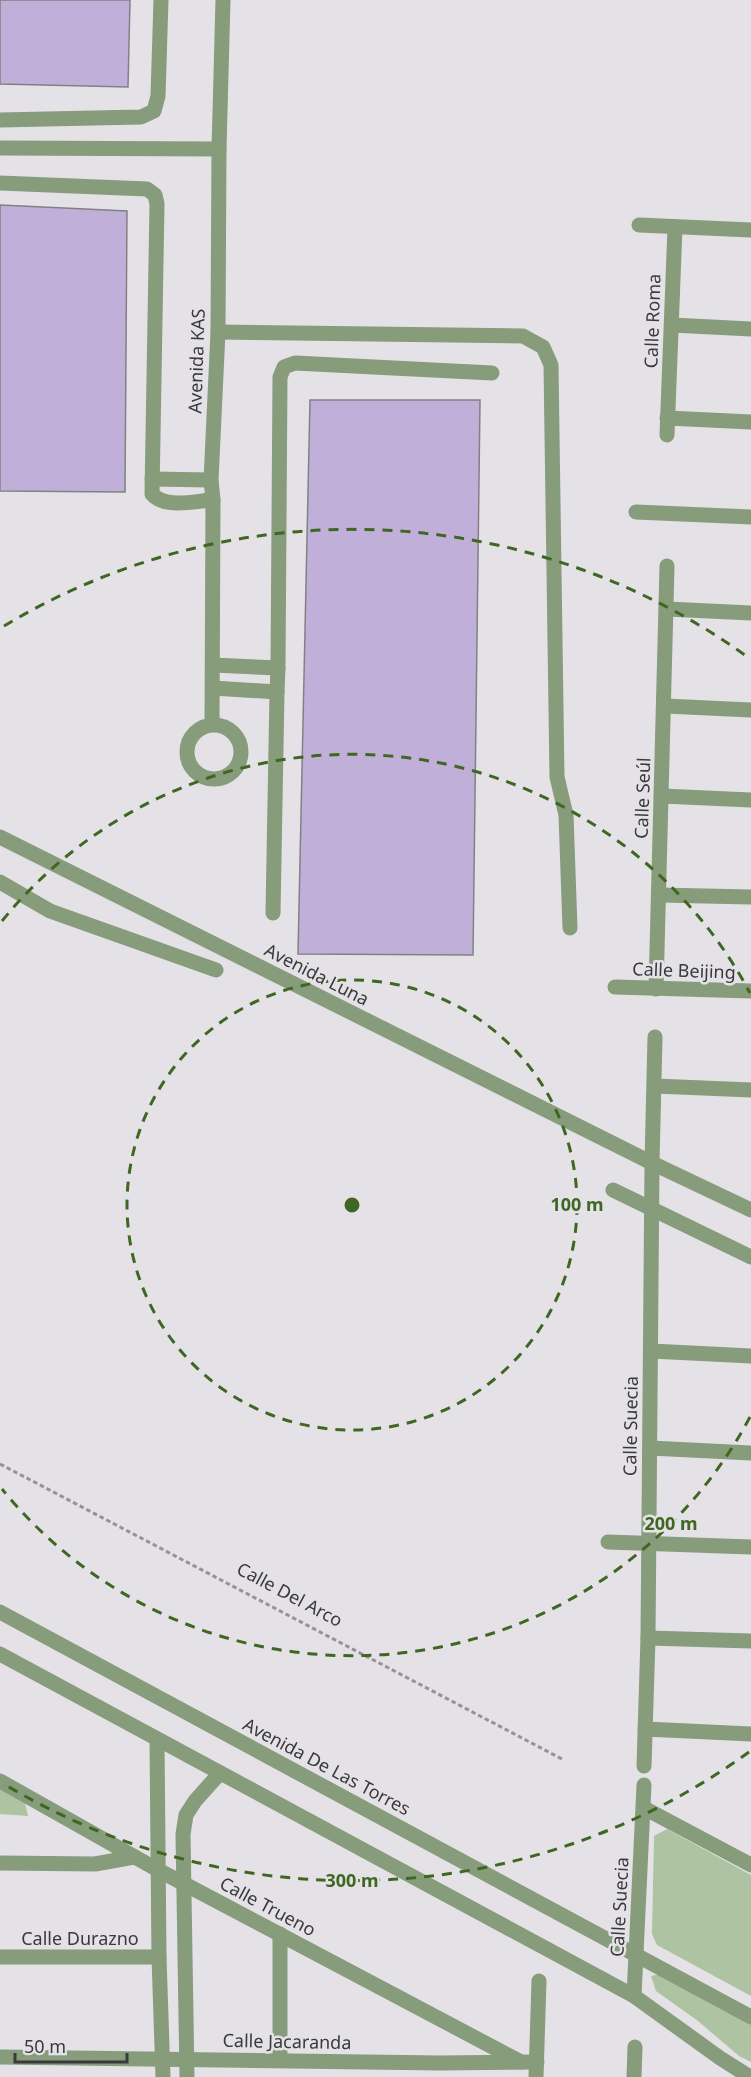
<svg xmlns="http://www.w3.org/2000/svg" width="751" height="2077" font-family="'Noto Sans',sans-serif">
  <rect width="100%" height="100%" fill="#e4e2e7"/>
  <!-- green -->
  <g fill="#adc3a1">
    <polygon points="0,1788 25,1803 28,1816 0,1814"/>
    <polygon points="667,1829 751,1875 751,1996 657,1945 652,1934 654,1836"/>
    <polygon points="660,1974 751,2023 751,2062 739,2056 698,2021 656,1991 651,1976"/>
  </g>
  <!-- building -->
  <g fill="#c0b0d9" stroke="#828084" stroke-width="1.5">
    <polygon points="0,0 130,0 128,87 0,84"/>
    <polygon points="0,205 127,211 125,492 0,491"/>
    <polygon points="310,400 480,400 473,955 298,954"/>
  </g>
  <g fill="none" stroke-linecap="round" stroke-linejoin="round">
    <!-- path -->
    <polyline stroke="#959397" stroke-width="3" stroke-dasharray="4.5 3" stroke-linecap="butt" points="0,1464 562,1759"/>
    <!-- minor -->
    <g stroke="#869c7a" stroke-width="15">
      <polyline points="0,120 141,117 154,111 158,96 161,0"/>
      <polyline points="0,148 219,149"/>
      <path d="M0,183l147,6 8,6 2,9 -5,290c13,15 42,7 61,6"/>
      <polyline points="639,225 751,230"/>
      <polyline points="672,325 751,329"/>
      <polyline points="218,332 523,336 543,347 551,365 557,777 566,815 570,928"/>
      <polyline points="667,418 751,422"/>
      <polyline points="667,435 675,227"/>
      <polyline points="152,479 211,480"/>
      <polyline points="636,512 751,517"/>
      <polyline points="667,609 751,613"/>
      <polyline points="213,665 278,668 280,377 284,367 295,363 492,373"/>
      <polyline points="213,688 277,692 278,668"/>
      <polyline points="665,706 751,710"/>
      <polyline points="212,724 213,500 211,480 218,332 219,149 223,0"/>
      <circle cx="214" cy="752" r="27"/>
      <polyline points="662,796 751,800"/>
      <polyline points="0,837 652,1163 751,1210"/>
      <polyline points="0,882 50,911 216,970"/>
      <polyline points="659,895 751,897"/>
      <polyline points="273,913 277,692"/>
      <polyline points="615,987 751,991"/>
      <polyline points="656,989 667,566"/>
      <polyline points="655,1086 751,1090"/>
      <polyline points="613,1190 751,1257"/>
      <polyline points="651,1351 751,1356"/>
      <polyline points="650,1448 751,1453"/>
      <polyline points="608,1542 751,1547"/>
      <polyline points="0,1612 751,2017"/>
      <polyline points="648,1638 751,1641"/>
      <polyline points="0,1654 634,1996 720,2058 750,2077"/>
      <polyline points="645,1729 751,1734"/>
      <polyline points="157,1740 159,1957 163,2077"/>
      <polyline points="644,1766 648,1638 652,1163 655,1037"/>
      <polyline points="0,1781 158,1870 521,2062"/>
      <polyline points="644,1808 751,1865"/>
      <polyline points="0,1863 95,1864 134,1857"/>
      <polyline points="280,1934 280,2060"/>
      <polyline points="0,1957 159,1957"/>
      <polyline points="634,1996 644,1785"/>
      <polyline points="0,2057 440,2063 537,2062"/>
      <polyline points="187,2077 183,1834 186,1815 195,1801 220,1773"/>
      <polyline points="536,2077 539,1981"/>
      <polyline points="634,2077 635,2047"/>
    </g>
  </g>
  <!-- distance rings -->
  <g fill="none" stroke="#3f6722" stroke-width="3" stroke-dasharray="10 8">
    <circle cx="352" cy="1205" r="225"/>
    <path d="M750 1417A451 451 0 0 1 2 1489M2 921A451 451 0 0 1 750 993"/>
    <path d="M749 1752A676 676 0 0 1 4 1784M4 626A676 676 0 0 1 749 658"/>
  </g>
  <g text-anchor="middle" dominant-baseline="central" stroke-width="5" stroke-linejoin="round" paint-order="stroke">
    <!-- street labels -->
    <g font-size="18" fill="#3a393b" stroke="#e4e2e7">
      <text transform="translate(652 321) rotate(-88)">Calle Roma</text>
      <text transform="translate(196 361) rotate(-88)">Avenida KAS</text>
      <text transform="translate(642 798) rotate(-88)">Calle Seúl</text>
      <text transform="translate(684 970) rotate(2)">Calle Beijing</text>
      <text transform="translate(317 974) rotate(27)">Avenida Luna</text>
      <text transform="translate(630 1426) rotate(-89)">Calle Suecia</text>
      <text transform="translate(290 1594) rotate(28)">Calle Del Arco</text>
      <text transform="translate(327 1766) rotate(28)">Avenida De Las Torres</text>
      <text transform="translate(268 1906) rotate(28)">Calle Trueno</text>
      <text transform="translate(619 1907) rotate(-87)">Calle Suecia</text>
      <text x="80" y="1938">Calle Durazno</text>
      <text transform="translate(287 2041) rotate(1)">Calle Jacaranda</text>
    </g>
  </g>
  <circle cx="352" cy="1205" r="9" fill="#3f6722" stroke="#e4e2e7" stroke-width="3"/>
  <g font-size="18" text-anchor="middle" font-weight="bold" fill="#3f6722" stroke="#e4e2e7" stroke-width="5" stroke-linejoin="round" paint-order="stroke">
    <text x="577" y="1211">100 m</text>
    <text x="671" y="1530">200 m</text>
    <text x="352" y="1887">300 m</text>
  </g>
  <!-- scale -->
  <path d="M15 2053v9h112v-9" fill="none" stroke="#3a393b" stroke-width="3"/>
  <text x="24" y="2053" font-size="18" fill="#3a393b" stroke="#e4e2e7" stroke-width="4.5" paint-order="stroke">50 m</text>
</svg>
